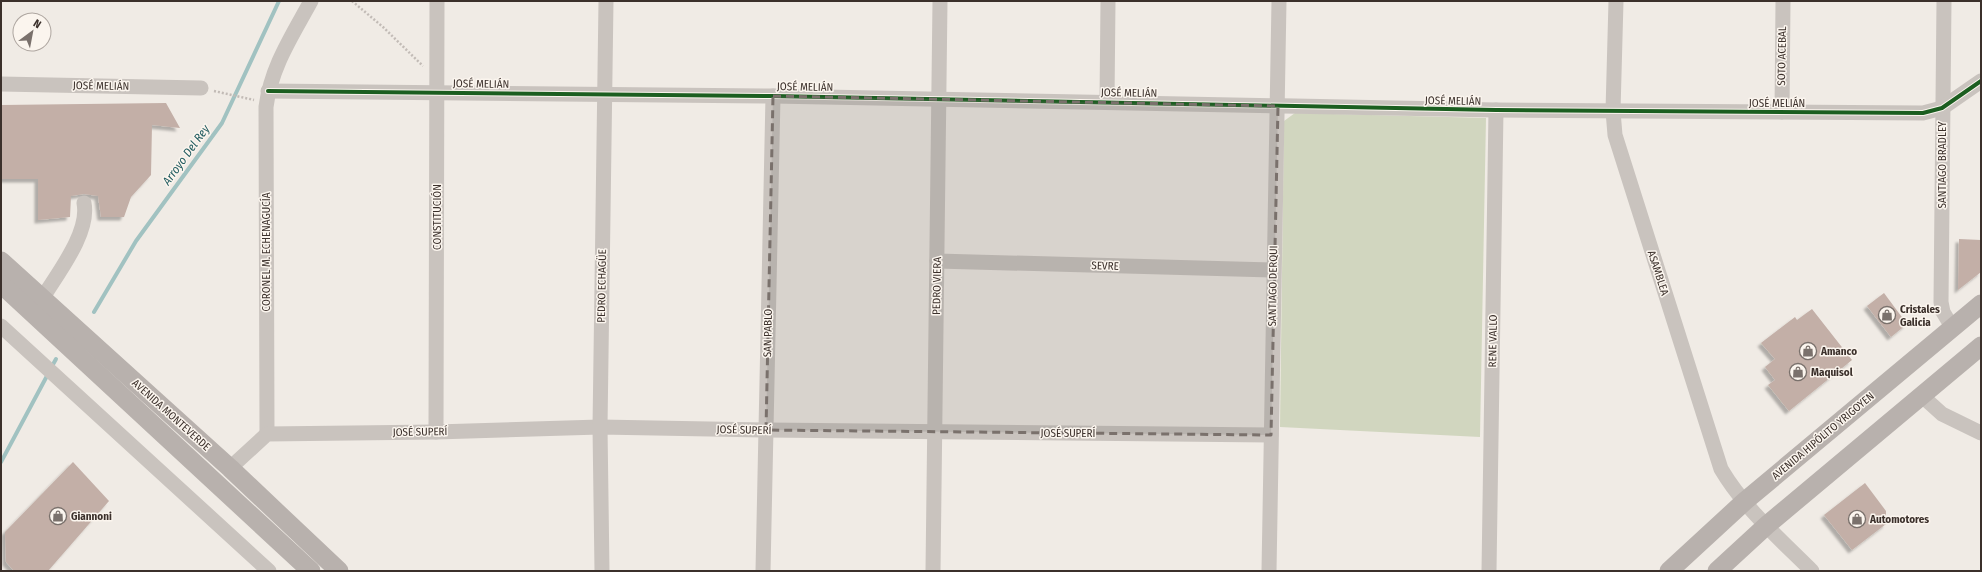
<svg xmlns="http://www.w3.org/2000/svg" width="1982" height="572" font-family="'Fira Sans Condensed',sans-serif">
  <defs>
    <filter id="shadow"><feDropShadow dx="-3.5" dy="3.5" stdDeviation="1" flood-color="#0004"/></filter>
  </defs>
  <rect width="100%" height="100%" fill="#f0ebe5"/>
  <!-- green -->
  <polygon fill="#d1d6bf" points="1295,113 1486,118 1480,437 1280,427 1284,121"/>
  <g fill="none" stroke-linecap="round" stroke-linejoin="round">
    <!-- stream -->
    <g stroke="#a1c2c1" stroke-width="4">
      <polyline points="94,312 136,241 222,123 279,1"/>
      <polyline points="51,368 56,359"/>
      <polyline points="1,462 48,374"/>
    </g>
  </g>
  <!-- building -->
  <g fill="#c3afa7" filter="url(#shadow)">
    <polygon points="166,103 180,128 152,125 151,175 131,197 124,217 101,217 98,196 84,194 71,196 70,217 38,220 38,179 1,179 1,105"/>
    <polygon points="1959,239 1981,240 1981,272 1958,290"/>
    <polygon points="1884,293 1907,324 1891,337 1867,306"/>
    <polygon points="1812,309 1852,360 1789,411 1768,385 1775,380 1765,367 1775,359 1761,343 1795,317 1797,320"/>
    <polygon points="73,462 109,501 48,571 14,571 6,562 5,532"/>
    <polygon points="1865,483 1886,511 1886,524 1852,550 1824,515"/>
  </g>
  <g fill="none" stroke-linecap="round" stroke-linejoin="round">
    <!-- path -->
    <g stroke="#c2bbb6" stroke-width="2.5" stroke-dasharray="2 2" stroke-linecap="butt">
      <polyline points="352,1 383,27 423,66"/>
      <polyline points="214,91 254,100"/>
    </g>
    <!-- minor -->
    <g stroke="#c9c3be" stroke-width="15">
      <path d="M1616,1l-3,110 2,24 106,334c23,39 59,70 91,102"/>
      <polyline points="1944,1 1941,302 1943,312 1952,327"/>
      <polyline points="1,84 201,88"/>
      <polyline points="268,91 773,96 1496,110 1923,113 1942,108 1981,81"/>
      <polyline points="1107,101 1108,1"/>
      <polyline points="1782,112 1783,1"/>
      <polyline points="937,261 1273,270"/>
      <path d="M42,299c15,-25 48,-66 42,-96"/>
      <polyline points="1,326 269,571"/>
      <polyline points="1921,395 1942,414 1981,433"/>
      <polyline points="436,432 437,1"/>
      <path d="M267,434l-1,-327c5,-40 26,-71 45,-106"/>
      <polyline points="230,468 267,434 436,432 600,427 766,430 1271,435"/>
      <polyline points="602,571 600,427 606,1"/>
      <polyline points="763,571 773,96"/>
      <polyline points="933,571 940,1"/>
      <polyline points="1269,571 1279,1"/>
      <polyline points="1489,571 1496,110"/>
    </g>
    <!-- major -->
    <g stroke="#b8b1ad" stroke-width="19">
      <polyline points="1,261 230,468 339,571"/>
      <polyline points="1,284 311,571"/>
      <polyline points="1669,571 1745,501 1981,304"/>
      <polyline points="1717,571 1767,525 1981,346"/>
    </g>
    <!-- cycleway casing -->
    <g stroke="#fbf5ee" stroke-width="6">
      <polyline id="cycleway" points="268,91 773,96 1496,110 1923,113 1942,108 1981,81"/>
    </g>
    <!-- cycleway -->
    <use href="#cycleway" stroke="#1b5e20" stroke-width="4"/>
  </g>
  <!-- marked area -->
  <path fill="#7a716c" fill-opacity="0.2" stroke="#7a716c" stroke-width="3" stroke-dasharray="8 5" stroke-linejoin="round" d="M773,96l505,10 -7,329 -505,-5z"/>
  <!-- icons -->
  <defs>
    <g id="shop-ring" transform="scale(0.9)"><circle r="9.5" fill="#fbf5ee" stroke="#7a716c" stroke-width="1.5"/><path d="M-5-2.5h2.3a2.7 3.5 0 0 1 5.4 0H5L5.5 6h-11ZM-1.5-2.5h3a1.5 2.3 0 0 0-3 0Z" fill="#7a716c"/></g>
  </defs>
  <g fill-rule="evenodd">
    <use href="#shop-ring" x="1887" y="315"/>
    <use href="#shop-ring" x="1808" y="351"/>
    <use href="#shop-ring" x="1798" y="372"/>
    <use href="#shop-ring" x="58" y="516"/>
    <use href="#shop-ring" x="1857" y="519"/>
  </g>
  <g text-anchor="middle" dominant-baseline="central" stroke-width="3" stroke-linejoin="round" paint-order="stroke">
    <!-- street labels -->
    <g font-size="11" fill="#3b302b" stroke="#fbf5ee">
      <text transform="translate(1782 56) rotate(-89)">SOTO ACEBAL</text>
      <text transform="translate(481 84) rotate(1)">JOSÉ MELIÁN</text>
      <text transform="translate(101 86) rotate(1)">JOSÉ MELIÁN</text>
      <text transform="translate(805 87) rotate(1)">JOSÉ MELIÁN</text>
      <text transform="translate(1129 93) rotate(1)">JOSÉ MELIÁN</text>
      <text transform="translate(1453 101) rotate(1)">JOSÉ MELIÁN</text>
      <text x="1777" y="103">JOSÉ MELIÁN</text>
      <text transform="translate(1942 165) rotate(-90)">SANTIAGO BRADLEY</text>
      <text transform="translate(437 217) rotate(-90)">CONSTITUCIÓN</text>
      <text transform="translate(266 252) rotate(-90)">CORONEL M. ECHENAGUCÍA</text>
      <text transform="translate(1105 266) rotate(2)">SEVRE</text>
      <text transform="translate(1658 273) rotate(72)">ASAMBLEA</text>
      <text transform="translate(602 286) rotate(-89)">PEDRO ECHAGÜE</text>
      <text transform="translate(937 286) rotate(-89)">PEDRO VIERA</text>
      <text transform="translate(1273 286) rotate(-89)">SANTIAGO DERQUI</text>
      <text transform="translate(768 333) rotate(-89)">SAN PABLO</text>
      <text transform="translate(1493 341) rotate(-89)">RENE VALLO</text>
      <text transform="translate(171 415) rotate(42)">AVENIDA MONTEVERDE</text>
      <text transform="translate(744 430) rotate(1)">JOSÉ SUPERÍ</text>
      <text transform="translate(420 432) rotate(-1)">JOSÉ SUPERÍ</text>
      <text x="1068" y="433">JOSÉ SUPERÍ</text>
      <text transform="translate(1823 436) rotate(-40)">AVENIDA HIPÓLITO YRIGOYEN</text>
    </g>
    <!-- poi labels -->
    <g font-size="11" font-weight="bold" fill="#3b302b" stroke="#fbf5ee" text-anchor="start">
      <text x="1900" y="309">Cristales<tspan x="1900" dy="13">Galicia</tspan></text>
      <text x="1821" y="351">Amanco</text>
      <text x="1811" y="372">Maquisol</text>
      <text x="71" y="516">Giannoni</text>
      <text x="1870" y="519">Automotores</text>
    </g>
    <!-- water labels -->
    <g font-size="12" font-style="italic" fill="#1f5a5e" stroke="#fbf5ee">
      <text transform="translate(186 155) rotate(-54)">Arroyo Del Rey</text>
    </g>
  </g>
  <!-- border -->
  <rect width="1982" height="572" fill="none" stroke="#3b302b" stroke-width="4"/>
  <!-- north arrow -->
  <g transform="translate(32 32) rotate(32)"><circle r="19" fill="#fbf5ee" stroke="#aea6a0"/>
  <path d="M0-3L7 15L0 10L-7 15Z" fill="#7a716c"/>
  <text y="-6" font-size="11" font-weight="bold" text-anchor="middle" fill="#3b302b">N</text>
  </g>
</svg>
